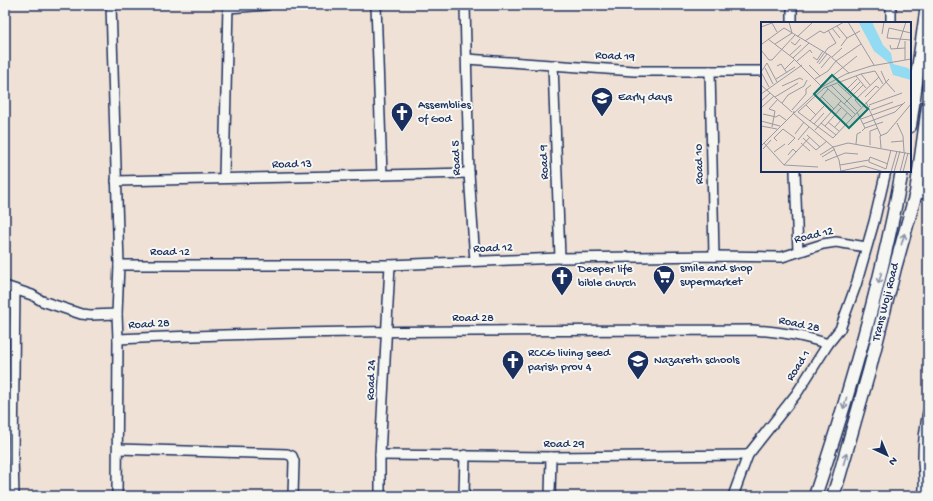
<svg xmlns="http://www.w3.org/2000/svg" width="933" height="501" font-family="'Gochi Hand',sans-serif">
  <rect width="100%" height="100%" fill="#efe1d5"/>
  <filter id="ink" filterUnits="userSpaceOnUse"><feTurbulence type="fractalNoise" baseFrequency=".025" numOctaves="2"/><feDisplacementMap in="SourceGraphic" scale="8" xChannelSelector="R" yChannelSelector="G"/><feConvolveMatrix kernelMatrix="1 2 1 2 8 2 1 2 1" color-interpolation-filters="sRGB"/></filter>
  <g filter="url(#ink)">
    <g fill="none" stroke-linecap="round" stroke-linejoin="round">
      <!-- street casing -->
      <g stroke="#1b2f5e" stroke-width="12">
        <g id="street">
          <polyline points="111,5 119,265 117,314 118,339 117,496"/>
          <polyline points="376,5 382,175"/>
          <polyline points="465,5 469,173 475,261"/>
          <polyline points="891,5 891,23"/>
          <polyline points="228,8 267,5"/>
          <polyline points="792,23 792,5"/>
          <polyline points="467,59 634,71 762,71"/>
          <polyline points="553,65 560,258"/>
          <polyline points="710,71 714,256"/>
          <polyline points="795,171 798,252"/>
          <polyline points="224,178 228,5"/>
          <polyline points="116,181 469,173"/>
          <polyline points="916,193 928,194"/>
          <polyline points="119,265 390,265 560,258 714,256 782,257 823,244 836,242 866,247"/>
          <polyline points="5,286 32,295 42,301 81,314 90,315 117,314"/>
          <path d="M118,339c211,-10 424,-8 635,-9 28,2 48,5 75,14"/>
          <polyline points="118,449 287,454 292,456 294,461 293,496"/>
          <polyline points="380,455 551,457 748,455"/>
          <polyline points="14,496 13,455 15,290"/>
          <polyline points="380,496 380,455 390,265"/>
          <polyline points="464,496 465,455"/>
          <polyline points="550,496 551,457"/>
          <polyline points="733,496 748,455 797,393 828,344 840,329 856,285 874,222 886,171"/>
          <path d="M923,496c3,-13 0,-25 0,-38 0,-16 2,-31 5,-46"/>
        </g>
      </g>
      <!-- secondary casing -->
      <g stroke="#1b2f5e" stroke-width="15">
        <g id="secondary">
          <polyline points="910,126 927,5"/>
          <path d="M815,496c36,-107 67,-214 87,-325"/>
          <path id="s1" d="M833,496l6,-19 31,-109 25,-100 21,-75 12,-87"/>
        </g>
      </g>
      <!-- street -->
      <use href="#street" stroke="#f6f6f2" stroke-width="9"/>
      <!-- secondary -->
      <use href="#secondary" stroke="#f6f6f2" stroke-width="12"/>
    </g>
    <!-- one-way arrows -->
    <defs><path id="oneway-shaft" d="M-6 0H5M1.5-3L5.5 0L1.5 3" fill="none" stroke-width="1.6" stroke-linecap="round" stroke-linejoin="round"/></defs>
    <g stroke="#8892a8">
      <use href="#oneway-shaft" transform="translate(903 239) rotate(-74)"/>
      <use href="#oneway-shaft" transform="translate(880 278) rotate(105)"/>
      <use href="#oneway-shaft" transform="translate(845 403) rotate(106)"/>
      <use href="#oneway-shaft" transform="translate(845 459) rotate(-74)"/>
    </g>
  </g>
  <!-- icons -->
  <defs>
    <g id="school-pin" transform="scale(1.15)"><path d="M0 17L-7.5 6A9.5 9.5 0 1 1 7.5 6Z" fill="#1b2f5e" stroke="#f6f6f2"/><path d="M0-5L7-2L0 1L-7-2ZM-4 1L0 2.5L4 1V4Q0 6-4 4Z" fill="#fff"/></g>
    <g id="church-pin" transform="scale(1.15)"><path d="M0 17L-7.5 6A9.5 9.5 0 1 1 7.5 6Z" fill="#1b2f5e" stroke="#f6f6f2"/><path d="M-1.2-6h2.4v3.5h3.3v2.4h-3.3V6h-2.4V-.1h-3.3v-2.4h3.3Z" fill="#fff"/></g>
    <g id="supermarket-pin" transform="scale(1.15)"><path d="M0 17L-7.5 6A9.5 9.5 0 1 1 7.5 6Z" fill="#1b2f5e" stroke="#f6f6f2"/><path d="M-6-5.5h2.5l.6 2H6L4.5 2H-2.5L-4.4-4H-6ZM-1.5 3.2a1.3 1.3 0 1 0 .1 0ZM3 3.2a1.3 1.3 0 1 0 .1 0Z" fill="#fff"/></g>
  </defs>
  <g fill-rule="evenodd">
    <use href="#school-pin" x="602" y="98"/>
    <use href="#church-pin" x="402" y="113"/>
    <use href="#supermarket-pin" x="664" y="276"/>
    <use href="#church-pin" x="562" y="277"/>
    <use href="#church-pin" x="513" y="361"/>
    <use href="#school-pin" x="638" y="361"/>
  </g>
  <g text-anchor="middle" dominant-baseline="central" stroke-width="4" stroke-linejoin="round" paint-order="stroke">
    <!-- street labels -->
    <g font-size="12" fill="#1b2f5e" stroke="#f6f6f2">
      <text transform="translate(615 57) rotate(3)">Road 19</text>
      <text transform="translate(457 158) rotate(-92)">Road 5</text>
      <text transform="translate(545 162) rotate(-92)">Road 9</text>
      <text transform="translate(700 164) rotate(-91)">Road 10</text>
      <text transform="translate(292 165) rotate(-1)">Road 13</text>
      <text transform="translate(814 236) rotate(-13)">Road 12</text>
      <text transform="translate(493 249) rotate(-2)">Road 12</text>
      <text x="170" y="253">Road 12</text>
      <text stroke="none"><textPath href="#s1" startOffset="201">Trans Woji Road</textPath></text>
      <text x="473" y="319">Road 28</text>
      <text transform="translate(149 325) rotate(-3)">Road 28</text>
      <text transform="translate(799 325) rotate(12)">Road 28</text>
      <text transform="translate(799 366) rotate(-57)">Road 1</text>
      <text transform="translate(372 380) rotate(-88)">Road 24</text>
      <text x="564" y="445">Road 29</text>
    </g>
    <!-- poi labels -->
    <g font-size="12" fill="#1b2f5e" stroke="#f6f6f2" text-anchor="start">
      <text x="618" y="98">Early days</text>
      <text x="418" y="106">Assemblies<tspan x="418" dy="14">of God</tspan></text>
      <text x="680" y="269">smile and shop<tspan x="680" dy="14">supermarket</tspan></text>
      <text x="578" y="270">Deeper life<tspan x="578" dy="14">bible church</tspan></text>
      <text x="528" y="354">RCCG living seed<tspan x="528" dy="14">parish prov 4</tspan></text>
      <text x="654" y="361">Nazareth schools</text>
    </g>
  </g>
  <!-- overview -->
  <g transform="translate(761 22)">
    <rect width="150" height="150" fill="#efe1d5"/>
    <path d="M111,0l11,23 8,8 2,11 15,4 3,3v9l-18,-5 -4,-12 -15,-12 -15,-28z" fill="#92dbf3"/>
    <path fill="none" stroke="#9a9aa5" stroke-width="1" d="M87,0l26,43M76,4l10,12 -6,8M0,5l11,-4 5,9M71,6l8,10M150,11l-22,-5 -2,10 24,2M121,12l2,-12M36,15l16,-15M86,16l13,-7M7,17l25,19 29,29M44,19l15,-10 4,2 20,-11M30,20l4,3 5,-6M1,22l22,-16 45,27 20,18M14,22l17,-11 -3,-11M129,23l1,4 14,-1M136,27l9,-27M0,28l8,10h3l23,-25M29,33l11,-10M52,35l4,3 6,-9M71,35l10,-9M32,36l16,-15M144,38v-19M36,39l13,-11 2,3M75,39l25,-17M56,41l11,-15 8,-5 -8,-13M58,42l8,-10M48,43l11,11M16,44l4,-2 6,9M4,46l8,16M60,46l10,-12M24,47l10,-10M120,49l5,11M0,50l6,-9 10,19M0,50l8,15M100,52l9,11M95,54l10,12M15,57l19,-12M54,57l13,-8 8,-10M125,60l9,10M77,62l14,13M0,63l31,27M70,63l26,26M21,64l18,-8 3,2M59,64l37,-30M65,65l29,27M84,69l12,-12M0,72l41,-29M87,72l12,-12M54,74l16,16M14,75l23,-14M61,75l12,12M104,75l11,-11 3,2M58,78l9,-11M0,79l9,-8M105,80l15,34M21,81l6,-8 16,-9 3,-6M77,82l14,13M83,82l19,-19M45,83l10,10M108,83l33,-12M100,85l-6,-7 24,-23M0,86l13,-12M31,88l14,-16v-5l5,-4M110,88l22,-8M33,89l-1,3 29,-27 24,-13 25,-8 40,-7M37,90l35,26 56,-59M37,90l26,-24 37,-14 14,-3 8,13M96,90l8,16 -3,3M2,92l13,3 3,-2 7,5M33,92l39,33 6,13 2,12M99,95l10,-11M100,97l42,-15M0,99l19,5M49,99l14,-15M67,100l11,9M60,101l15,12M136,101l6,13 1,16M53,102l10,-11M102,102l32,-12 10,-10M0,104l16,3M64,104l16,-18M11,105l3,-16 -6,-2 9,-10M74,105l12,-14M104,106l18,-6M54,108l26,-29M34,112l9,-12M46,113l13,12M42,116l13,12M37,118l11,-13M16,119l-3,-3 9,-9 12,9 -7,7M130,120l12,-1M3,121l20,22 34,2M40,121l9,8M95,122l1,-10 4,-2M109,123v-14l8,-3M0,124l32,-32M72,125l15,-4 63,11M120,126l-1,-12 7,-3 24,-29M2,127l8,-9M55,128l11,-9M13,130l11,-8M27,133l5,-6 3,3M59,133l13,-8M61,135l13,-8M108,138v2l17,7 5,-19M64,139l20,-8 13,1M23,143l26,-28M79,143l29,-5 1,-3 18,7M80,149l23,-5 20,6M130,150l6,-21M133,150l6,-21M139,150l5,-20M142,150l5,-19"/>
    <path fill="#0f766e" fill-opacity="0.15" stroke="#0f766e" stroke-width="2" d="M71,53l36,34 -19,19 -35,-34z"/>
    <rect width="150" height="150" fill="none" stroke="#1b2f5e" stroke-width="2"/>
  </g>
  <!-- margin -->
  <rect width="933" height="501" fill="none" stroke="#f6f6f2" stroke-width="20"/>
  <rect x="10" y="10" width="913" height="481" fill="none" stroke="#1b2f5e" stroke-width="1.5" filter="url(#ink)"/>
  <!-- north arrow -->
  <g transform="translate(887 455) rotate(136)" stroke="#f6f6f2" stroke-width="3" paint-order="stroke">
  <path d="M0-3L7 15L0 10L-7 15Z" fill="#1b2f5e"/>
  <text y="-6" font-size="11" font-weight="bold" text-anchor="middle" fill="#1b2f5e">N</text>
  </g>
</svg>
